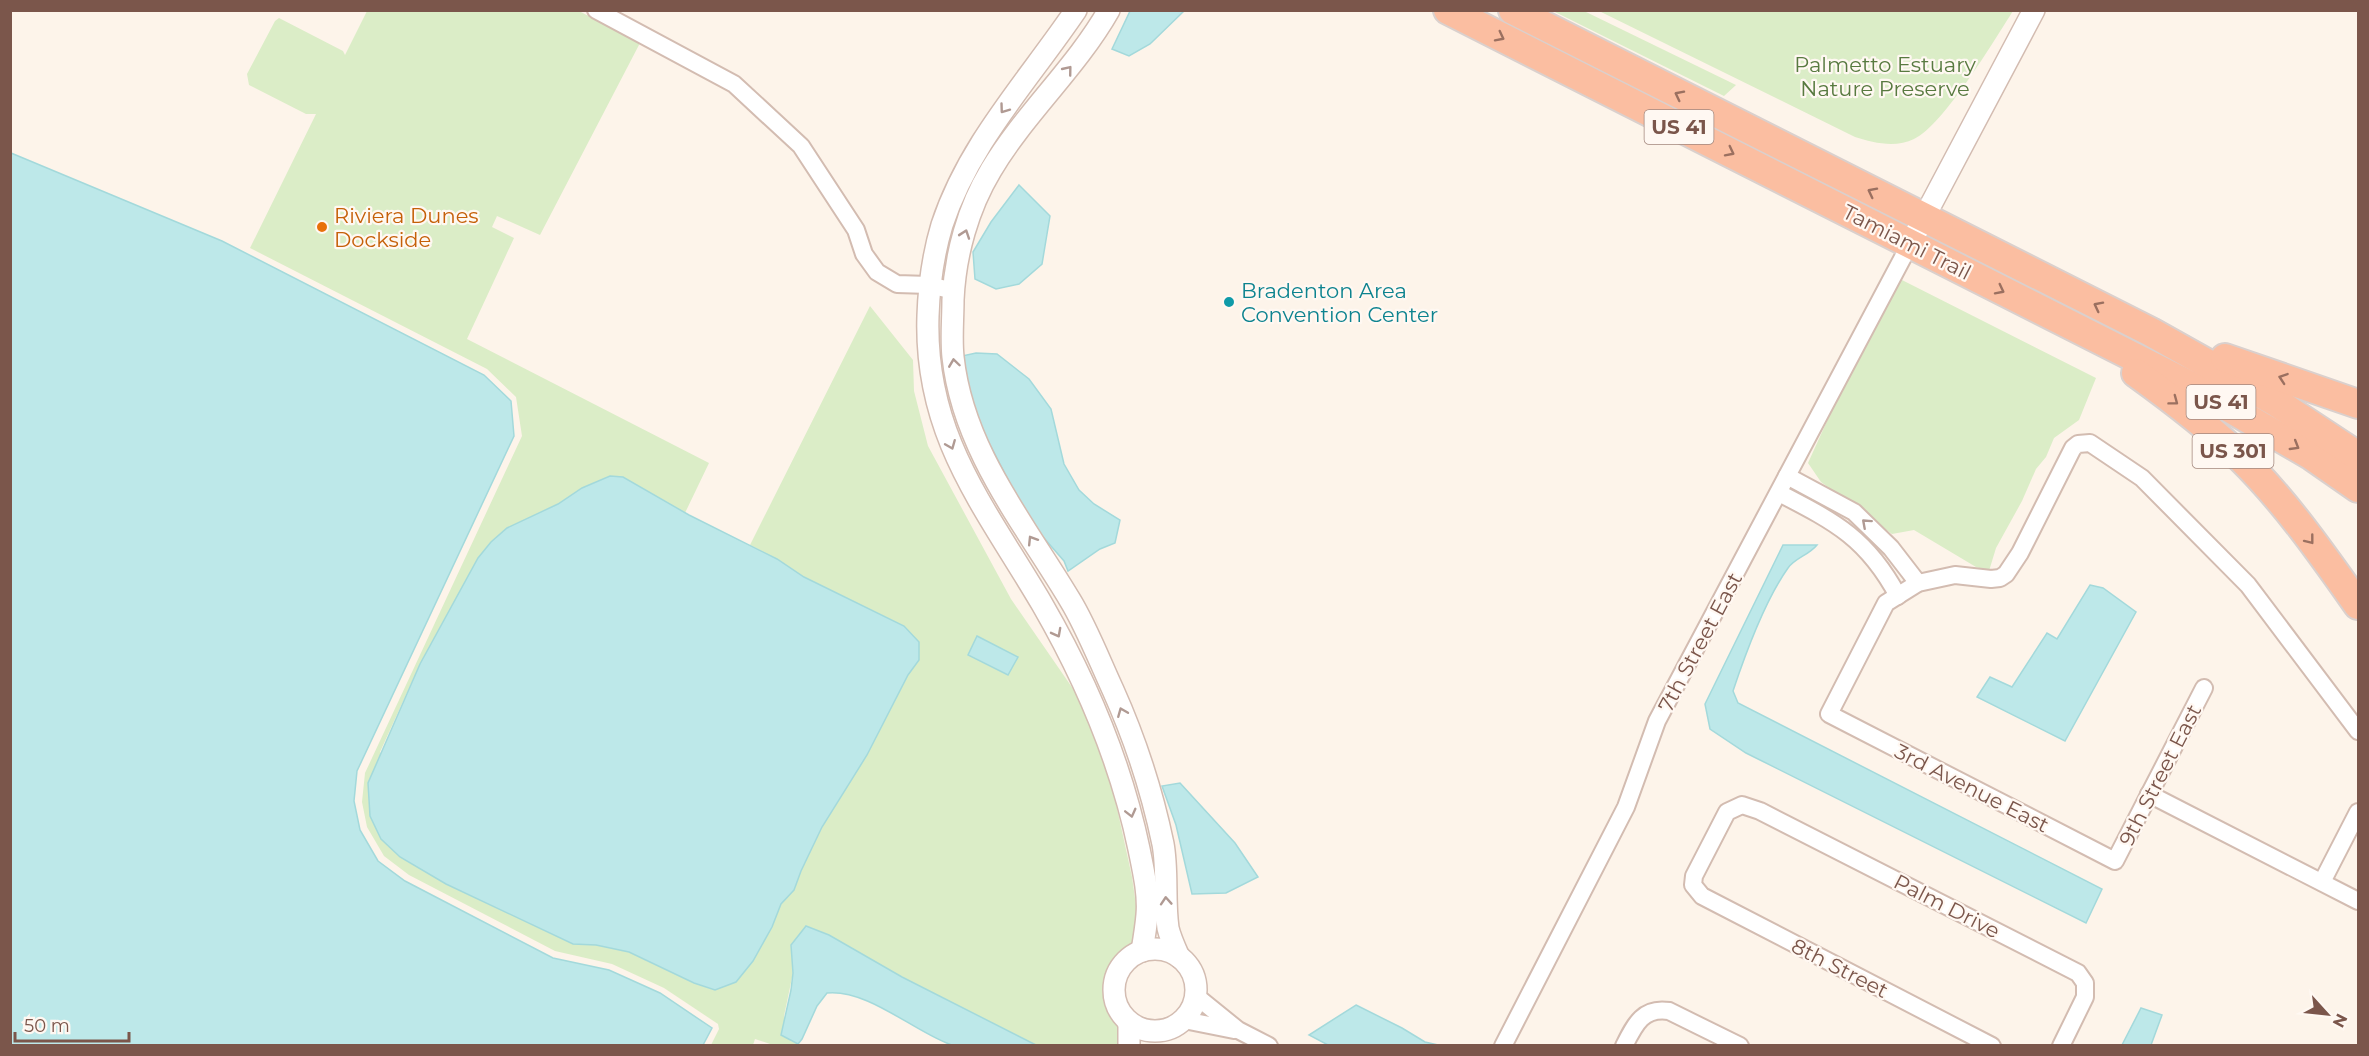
<svg xmlns="http://www.w3.org/2000/svg" width="2369" height="1056" font-family="Montserrat,sans-serif">
  <rect width="100%" height="100%" fill="#fdf4ea"/>
  <!-- green -->
  <g fill="#dbedc7">
    <path d="M367,11h212l61,32 -100,192 -43,-19 -5,11 22,11 -47,101 242,124 -24,50 -62,-36 -13,-1 -28,12 -104,70 -58,106 -40,88 66,132 127,60 23,1 33,7 65,31 20,7 39,-29 19,-34 9,-23 13,-14 7,-19 21,-44 45,-72 41,-80 11,-15 -15,-34 -100,-49 -27,-18 -27,-14 120,-239 43,54 1,31 14,55 83,153 67,97 32,80 22,101 6,42 -4,27c-32,17 -37,53 -13,80l-2,19h-83l-134,-68 -73,-42 -23,-9 -15,19 2,28 -9,43 7,25 7,3 -1,1h-24l-18,-6 -2,6h-42l8,-16 -1,-5 -54,-36 -52,-24 -57,-13 -146,-76 -25,-19 -17,-29 -5,-25 3,-29 157,-337 -6,-39 -29,-28 -237,-121 66,-134h-10l-57,-29 -2,-11 28,-53 4,-3 64,33 2,4z"/>
    <polygon points="1553,11 1584,11 1736,85 1724,96"/>
    <path d="M1599,11h414c-18,28 -70,115 -99,128 -18,9 -41,4 -59,-2z"/>
    <polygon points="1900,279 2096,378 2079,420 2054,438 2046,457 2036,469 2022,501 1996,548 1989,571 1976,567 1914,530 1892,534 1821,482 1808,463 1837,399"/>
  </g>
  <!-- water -->
  <g fill="#bde8e9" stroke="#a3d9db" stroke-width="1.5">
    <polygon points="1130,11 1130,10 1184,11 1150,44 1129,56 1112,49"/>
    <polygon points="11,153 222,241 484,375 511,401 514,436 357,771 354,801 360,830 378,861 405,881 553,958 609,970 660,993 712,1028 703,1045 11,1045"/>
    <polygon points="1019,185 1050,216 1042,264 1019,284 996,289 975,279 973,252 991,222"/>
    <polygon points="976,353 997,354 1029,379 1051,409 1064,464 1079,490 1094,504 1120,520 1115,543 1100,549 1068,571 1064,561 1030,522 972,410 962,356"/>
    <polygon points="610,476 623,477 689,515 777,559 804,577 904,626 919,642 919,660 908,675 867,755 822,827 801,871 794,890 781,904 772,927 753,961 736,982 715,990 694,983 629,952 596,945 573,944 446,884 400,857 381,839 370,816 368,783 420,664 478,558 491,542 507,528 558,504 582,488"/>
    <path d="M1783,545h34c-8,10 -22,13 -29,23 -22,31 -43,87 -55,123l5,12 364,186 -16,34 -340,-170 -36,-24 -5,-25z"/>
    <polygon points="2090,585 2103,588 2136,612 2065,741 1977,697 1990,677 2012,687 2047,633 2057,639"/>
    <polygon points="977,636 1018,657 1008,675 968,655"/>
    <polygon points="1180,783 1235,843 1258,877 1226,893 1192,894 1176,825 1162,786"/>
    <path d="M806,926l23,9 73,42 134,68c-17,1 -75,4 -87,-1 -37,-14 -82,-55 -122,-51l-10,13 -15,33 -4,5 -17,-9 10,-45 2,-17 -2,-28z"/>
    <polygon points="1356,1005 1402,1028 1425,1042 1438,1045 1328,1045 1309,1035"/>
    <polygon points="2141,1008 2162,1015 2151,1045 2122,1045"/>
  </g>
  <g fill="none" stroke-linecap="round" stroke-linejoin="round">
    <!-- minor casing -->
    <g stroke="#d3bcb1" stroke-width="20">
      <g id="minor">
        <polyline points="596,10 734,84 801,146 856,230 864,254 877,272 897,284 929,285 954,291"/>
        <polyline points="1787,476 1854,512 1891,548 1918,583"/>
        <path d="M1779,493c56,29 88,45 119,103"/>
        <polyline points="2204,688 2115,861 1829,714 1886,603 1918,583 1955,575 1991,579 2000,578 2006,574 2020,553 2073,448 2078,444 2090,443 2142,478 2248,585 2358,731"/>
        <polyline points="2149,794 2358,901"/>
        <polyline points="2322,882 2358,812"/>
        <polyline points="1196,996 1238,1030 1269,1046"/>
        <polyline points="1184,1020 1234,1030"/>
        <polyline points="1503,1046 1626,807 1657,721 1910,244"/>
        <path d="M1624,1046c11,-22 19,-39 45,-35l71,35"/>
        <polyline points="1992,1046 1702,896 1693,885 1694,876 1727,812 1742,805 1760,811 2078,973 2085,983 2085,997 2061,1046"/>
      </g>
    </g>
    <!-- tertiary casing -->
    <g stroke="#d3bcb1" stroke-width="24">
      <g id="tertiary">
        <path d="M1076,10c-48,71 -107,133 -134,215 -9,30 -13,60 -14,91 -4,120 57,191 114,288 44,76 79,159 97,245 4,20 10,45 8,66 -1,12 -3,24 -5,36"/>
        <path d="M1109,10c-33,58 -84,103 -118,160 -23,38 -36,85 -38,130 0,19 -2,38 0,57 10,93 71,166 117,243 16,26 30,62 43,90 22,49 39,101 50,154 5,27 1,56 5,84 2,9 7,20 11,29"/>
        <polyline points="1910,244 2034,10"/>
        <circle cx="1155" cy="990" r="41"/>
        <polyline points="1129,1023 1129,1046"/>
      </g>
    </g>
    <!-- trunk casing -->
    <g stroke="#dad0cd" stroke-width="32">
      <g id="trunk">
        <polyline points="1448,10 2197,389 2312,456 2358,488"/>
        <polyline points="1513,10 2151,332 2276,402 2358,456"/>
        <polyline points="2225,358 2358,404"/>
        <path d="M2136,373c36,26 72,53 104,84 45,44 82,97 118,148"/>
      </g>
    </g>
    <!-- minor -->
    <use href="#minor" stroke="#fff" stroke-width="16"/>
    <!-- tertiary -->
    <use href="#tertiary" stroke="#fff" stroke-width="21"/>
    <!-- trunk -->
    <use href="#trunk" stroke="#fbbea1" stroke-width="28"/>
  </g>
  <!-- one-way arrows -->
  <defs><path id="oneway-chevron" d="M-2-3.5L2.5 0L-2 3.5" fill="none" stroke-width="1.6" stroke-linecap="round" stroke-linejoin="round" transform="scale(1.5)"/></defs>
  <g stroke="#9b7060">
    <use href="#oneway-chevron" transform="translate(1500 37) rotate(27)"/>
    <use href="#oneway-chevron" transform="translate(1679 95) rotate(-153)"/>
    <use href="#oneway-chevron" transform="translate(1730 152) rotate(27)"/>
    <use href="#oneway-chevron" transform="translate(1872 192) rotate(-153)"/>
    <use href="#oneway-chevron" transform="translate(2000 290) rotate(27)"/>
    <use href="#oneway-chevron" transform="translate(2098 306) rotate(-153)"/>
    <use href="#oneway-chevron" transform="translate(2283 378) rotate(-161)"/>
    <use href="#oneway-chevron" transform="translate(2174 401) rotate(37)"/>
    <use href="#oneway-chevron" transform="translate(2295 446) rotate(31)"/>
    <use href="#oneway-chevron" transform="translate(2310 540) rotate(52)"/>
  </g>
  <g stroke="#b09a93">
    <use href="#oneway-chevron" transform="translate(1068 70) rotate(-51)"/>
    <use href="#oneway-chevron" transform="translate(1004 109) rotate(126)"/>
    <use href="#oneway-chevron" transform="translate(965 234) rotate(-71)"/>
    <use href="#oneway-chevron" transform="translate(954 363) rotate(-98)"/>
    <use href="#oneway-chevron" transform="translate(951 445) rotate(68)"/>
    <use href="#oneway-chevron" transform="translate(1866 523) rotate(-138)"/>
    <use href="#oneway-chevron" transform="translate(1032 540) rotate(-122)"/>
    <use href="#oneway-chevron" transform="translate(1057 633) rotate(62)"/>
    <use href="#oneway-chevron" transform="translate(1122 712) rotate(-112)"/>
    <use href="#oneway-chevron" transform="translate(1131 813) rotate(76)"/>
    <use href="#oneway-chevron" transform="translate(1166 901) rotate(-94)"/>
  </g>
  <!-- markers -->
  <circle fill="#e8710a" stroke="#fff8f2" stroke-width="2" cx="322" cy="227" r="6"/>
  <circle fill="#0f9aa8" stroke="#fff8f2" stroke-width="2" cx="1229" cy="302" r="6"/>
  <g text-anchor="middle" dominant-baseline="central" stroke-width="4.5" stroke-linejoin="round" paint-order="stroke">
    <!-- shield labels -->
    <g fill="#fff8f2" stroke="#a3877d" stroke-width="1.5">
      <rect x="1644.5" y="110" width="69" height="34" rx="4.5"/>
      <rect x="2186.5" y="385" width="69" height="34" rx="4.5"/>
      <rect x="2192.5" y="434" width="81" height="34" rx="4.5"/>
    </g>
    <g font-size="20" font-weight="bold" fill="#7b564b">
      <text x="1679" y="127">US 41</text>
      <text x="2221" y="402">US 41</text>
      <text x="2233" y="451">US 301</text>
    </g>
    <!-- park labels -->
    <g font-size="21" fill="#587a40" stroke="#fff8f2">
      <text x="1885" y="64">Palmetto Estuary<tspan x="1885" dy="24">Nature Preserve</tspan></text>
    </g>
    <!-- food labels -->
    <g font-size="21" fill="#c56008" stroke="#fff8f2" text-anchor="start">
      <text x="334" y="215">Riviera Dunes<tspan x="334" dy="24">Dockside</tspan></text>
    </g>
    <!-- street labels -->
    <g font-size="21" fill="#7b564b" stroke="#fff8f2">
      <text transform="translate(1907 242) rotate(27)">Tamiami Trail</text>
      <text transform="translate(1700 642) rotate(-62)">7th Street East</text>
      <text transform="translate(2160 775) rotate(-63)">9th Street East</text>
      <text transform="translate(1972 788) rotate(27)">3rd Avenue East</text>
      <text transform="translate(1947 906) rotate(27)">Palm Drive</text>
      <text transform="translate(1840 968) rotate(27)">8th Street</text>
    </g>
    <!-- culture labels -->
    <g font-size="21" fill="#0d838f" stroke="#fff8f2" text-anchor="start">
      <text x="1241" y="290">Bradenton Area<tspan x="1241" dy="24">Convention Center</tspan></text>
    </g>
  </g>
  <!-- border -->
  <rect width="2369" height="1056" fill="none" stroke="#7b564b" stroke-width="24"/>
  <!-- north arrow -->
  <g transform="translate(2327 1014) rotate(117)" stroke="#fff8f2" stroke-width="4.5" paint-order="stroke">
  <path d="M0-4.5L10 22L0 15L-10 22Z" fill="#7b564b"/>
  <text y="-9" font-size="16" font-weight="bold" text-anchor="middle" fill="#7b564b">N</text>
  </g>
  <!-- scale -->
  <path d="M15 1032v9h114v-9" fill="none" stroke="#7b564b" stroke-width="3"/>
  <text x="24" y="1032" font-size="18" fill="#7b564b" stroke="#fff8f2" stroke-width="4.5" paint-order="stroke">50 m</text>
</svg>
